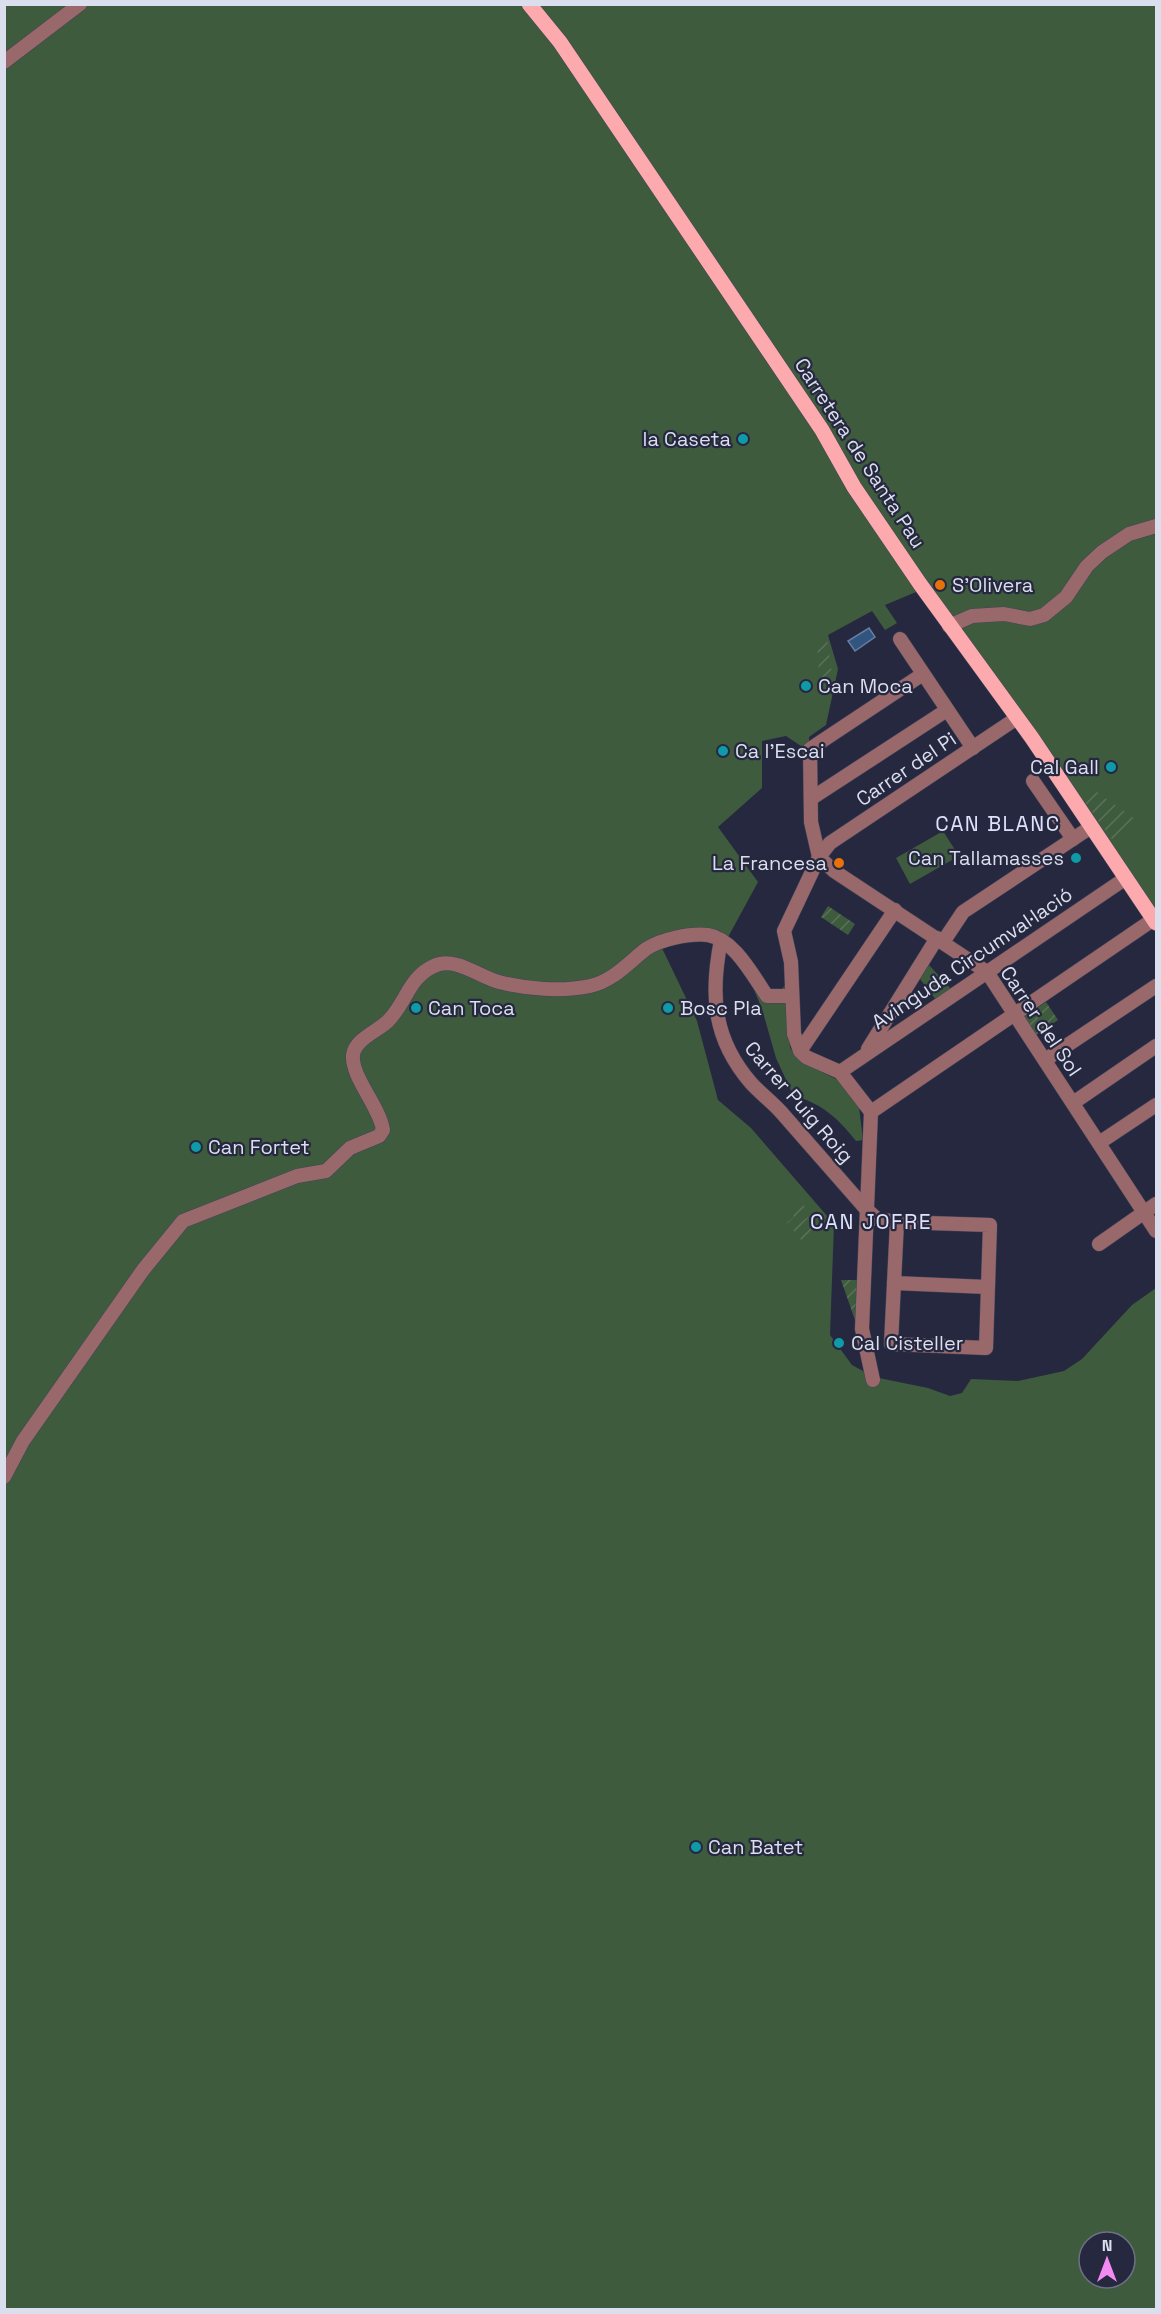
<svg xmlns="http://www.w3.org/2000/svg" width="1161" height="2314" font-family="'Space Grotesk',sans-serif">
  <defs>
    <pattern id="garden-furrows" width="10" height="10" patternUnits="userSpaceOnUse" patternTransform="scale(1.5)"><rect width="10" height="10" fill="#3f5b3e"/><path d="M-1 1l2-2M0 10L10 0M9 11l2-2" fill="none" stroke="#5a725a"/></pattern>
  </defs>
  <rect width="100%" height="100%" fill="#25283f"/>
  <!-- park -->
  <g fill="#3f5b3e" fill-rule="evenodd">
    <path d="M5,5h1151v918l-228,-336 -43,18 12,18 -12,7 -13,-19 -44,24 10,34 -12,56 -17,12v8l-5,3 -18,-12 -24,5v47l-44,39 40,55 -31,57 40,51 13,1 6,-7 4,64 12,14 40,20 17,25 4,33 -7,1c-20,-25 -33,-36 -63,-46l-17,-37 -14,-49 -17,-41 -33,-30 -51,8 36,75 21,79 33,28 83,96 -4,111 22,30 22,12 54,11 22,8 12,-3 9,-14 47,2 46,-10 18,-12 50,-54 24,-17v1021l-1151,1zM1089,2242h36v36h-36z"/>
    <polygon points="943,831 959,856 910,884 896,858"/>
    <polygon points="929,965 952,990 936,1000 920,979"/>
  </g>
  <!-- garden -->
  <g fill="url(#garden-furrows)">
    <polygon points="827,638 833,682 832,689 820,688 817,644"/>
    <polygon points="1094,790 1138,821 1114,842 1082,798"/>
    <polygon points="828,906 855,924 848,935 821,917"/>
    <polygon points="1046,1002 1058,1020 1036,1035 1024,1016"/>
    <polygon points="799,1200 805,1207 798,1213 804,1220 808,1217 818,1228 802,1241 787,1223 794,1217 788,1209"/>
    <polygon points="841,1280 858,1280 856,1323"/>
  </g>
  <!-- water -->
  <polygon fill="#325580" stroke="#657ea1" stroke-width="1.5" points="869,628 875,637 855,651 848,641"/>
  <g fill="none" stroke-linecap="round" stroke-linejoin="round">
    <!-- minor casing -->
    <g stroke="#42455b" stroke-width="15">
      <g id="minor">
        <polyline points="4,62 80,4"/>
        <polyline points="949,626 972,616 1004,614 1030,619 1044,615 1066,597 1087,566 1102,552 1129,534 1156,526"/>
        <polyline points="900,639 973,748"/>
        <polyline points="1017,718 830,843 819,857 834,871 987,972 1156,1231"/>
        <polyline points="1033,781 1073,839"/>
        <polyline points="812,798 947,710"/>
        <path d="M721,940c-11,55 -8,99 30,143 9,10 20,18 30,29 28,32 57,65 85,97l11,10 20,3 93,3 -4,123 -95,-4 6,-122"/>
        <polyline points="943,942 963,912 1091,827"/>
        <polyline points="868,1049 937,938"/>
        <polyline points="800,1051 895,910"/>
        <polyline points="1045,1060 1156,986"/>
        <polyline points="840,1072 1126,878"/>
        <polyline points="1073,1103 1156,1046"/>
        <polyline points="871,1112 1154,919"/>
        <polyline points="1099,1143 1156,1105"/>
        <polyline points="1099,1244 1156,1204"/>
        <polyline points="894,1283 987,1287"/>
        <polyline points="873,1380 862,1329 871,1112 840,1072 806,1057 800,1051 794,1034 791,962 784,931 819,857 811,822 810,749 923,674"/>
        <path d="M4,1477l19,-36 120,-171 40,-49 114,-45 29,-5 24,-23 29,-12 4,-6c-3,-23 -32,-53 -30,-75 2,-16 25,-24 35,-34 18,-18 21,-44 46,-55 22,-10 45,11 65,16 27,7 63,10 91,4 23,-5 38,-23 56,-37 15,-10 44,-16 62,-14 26,4 45,41 59,61h25"/>
      </g>
    </g>
    <!-- major casing -->
    <g stroke="#42455b" stroke-width="16">
      <polyline id="major" points="529,4 560,42 822,430 854,487 920,584 1032,738 1156,923"/>
    </g>
    <!-- minor -->
    <use href="#minor" stroke="#99686a" stroke-width="14"/>
    <!-- major -->
    <use href="#major" stroke="#fcaaae" stroke-width="15"/>
  </g>
  <!-- markers -->
  <g fill="#0f9aa8" stroke="#25283f" stroke-width="2">
    <circle cx="743" cy="439" r="6"/>
    <circle cx="806" cy="686" r="6"/>
    <circle cx="723" cy="751" r="6"/>
    <circle cx="1111" cy="767" r="6"/>
    <circle cx="1076" cy="858" r="6"/>
    <circle cx="416" cy="1008" r="6"/>
    <circle cx="668" cy="1008" r="6"/>
    <circle cx="196" cy="1147" r="6"/>
    <circle cx="839" cy="1343" r="6"/>
    <circle cx="696" cy="1847" r="6"/>
  </g>
  <g fill="#e8710a" stroke="#25283f" stroke-width="2">
    <circle cx="940" cy="585" r="6"/>
    <circle cx="839" cy="863" r="6"/>
  </g>
  <g text-anchor="middle" dominant-baseline="central" stroke-width="4.5" stroke-linejoin="round" paint-order="stroke">
    <!-- poi labels -->
    <g font-size="20" fill="#dbdeed" stroke="#25283f" text-anchor="start">
      <text x="731" y="439" text-anchor="end">la Caseta</text>
      <text x="952" y="585">S'Olivera</text>
      <text x="818" y="686">Can Moca</text>
      <text x="735" y="751">Ca l'Escai</text>
      <text x="1099" y="767" text-anchor="end">Cal Gall</text>
      <text x="1064" y="858" text-anchor="end">Can Tallamasses</text>
      <text x="827" y="863" text-anchor="end">La Francesa</text>
      <text x="428" y="1008">Can Toca</text>
      <text x="680" y="1008">Bosc Pla</text>
      <text x="208" y="1147">Can Fortet</text>
      <text x="851" y="1343">Cal Cisteller</text>
      <text x="708" y="1847">Can Batet</text>
    </g>
    <!-- street labels -->
    <g font-size="20" fill="#dbdeed" stroke="#25283f">
      <text transform="translate(860 453) rotate(57)">Carretera de Santa Pau</text>
      <text transform="translate(906 769) rotate(-34)">Carrer del Pi</text>
      <text transform="translate(972 958) rotate(-34)">Avinguda Circumval·lació</text>
      <text transform="translate(1041 1021) rotate(56)">Carrer del Sol</text>
      <text transform="translate(799 1102) rotate(49)">Carrer Puig Roig</text>
    </g>
    <!-- neighbourhood labels -->
    <g font-size="21" letter-spacing="1.5" fill="#dee2fb" stroke="#25283f">
      <text x="998" y="823">CAN BLANC</text>
      <text x="871" y="1221">CAN JOFRE</text>
    </g>
  </g>
  <!-- border -->
  <rect width="1161" height="2314" fill="none" stroke="#dbdeed" stroke-width="12"/>
  <!-- north arrow -->
  <g transform="translate(1107 2260)"><circle r="28" fill="#25283f" stroke="#6e7185" stroke-width="1.5"/>
  <path d="M0-4.5L10 22L0 15L-10 22Z" fill="#f28af3"/>
  <text y="-9" font-size="16" font-weight="bold" text-anchor="middle" fill="#dbdeed">N</text>
  </g>
</svg>
